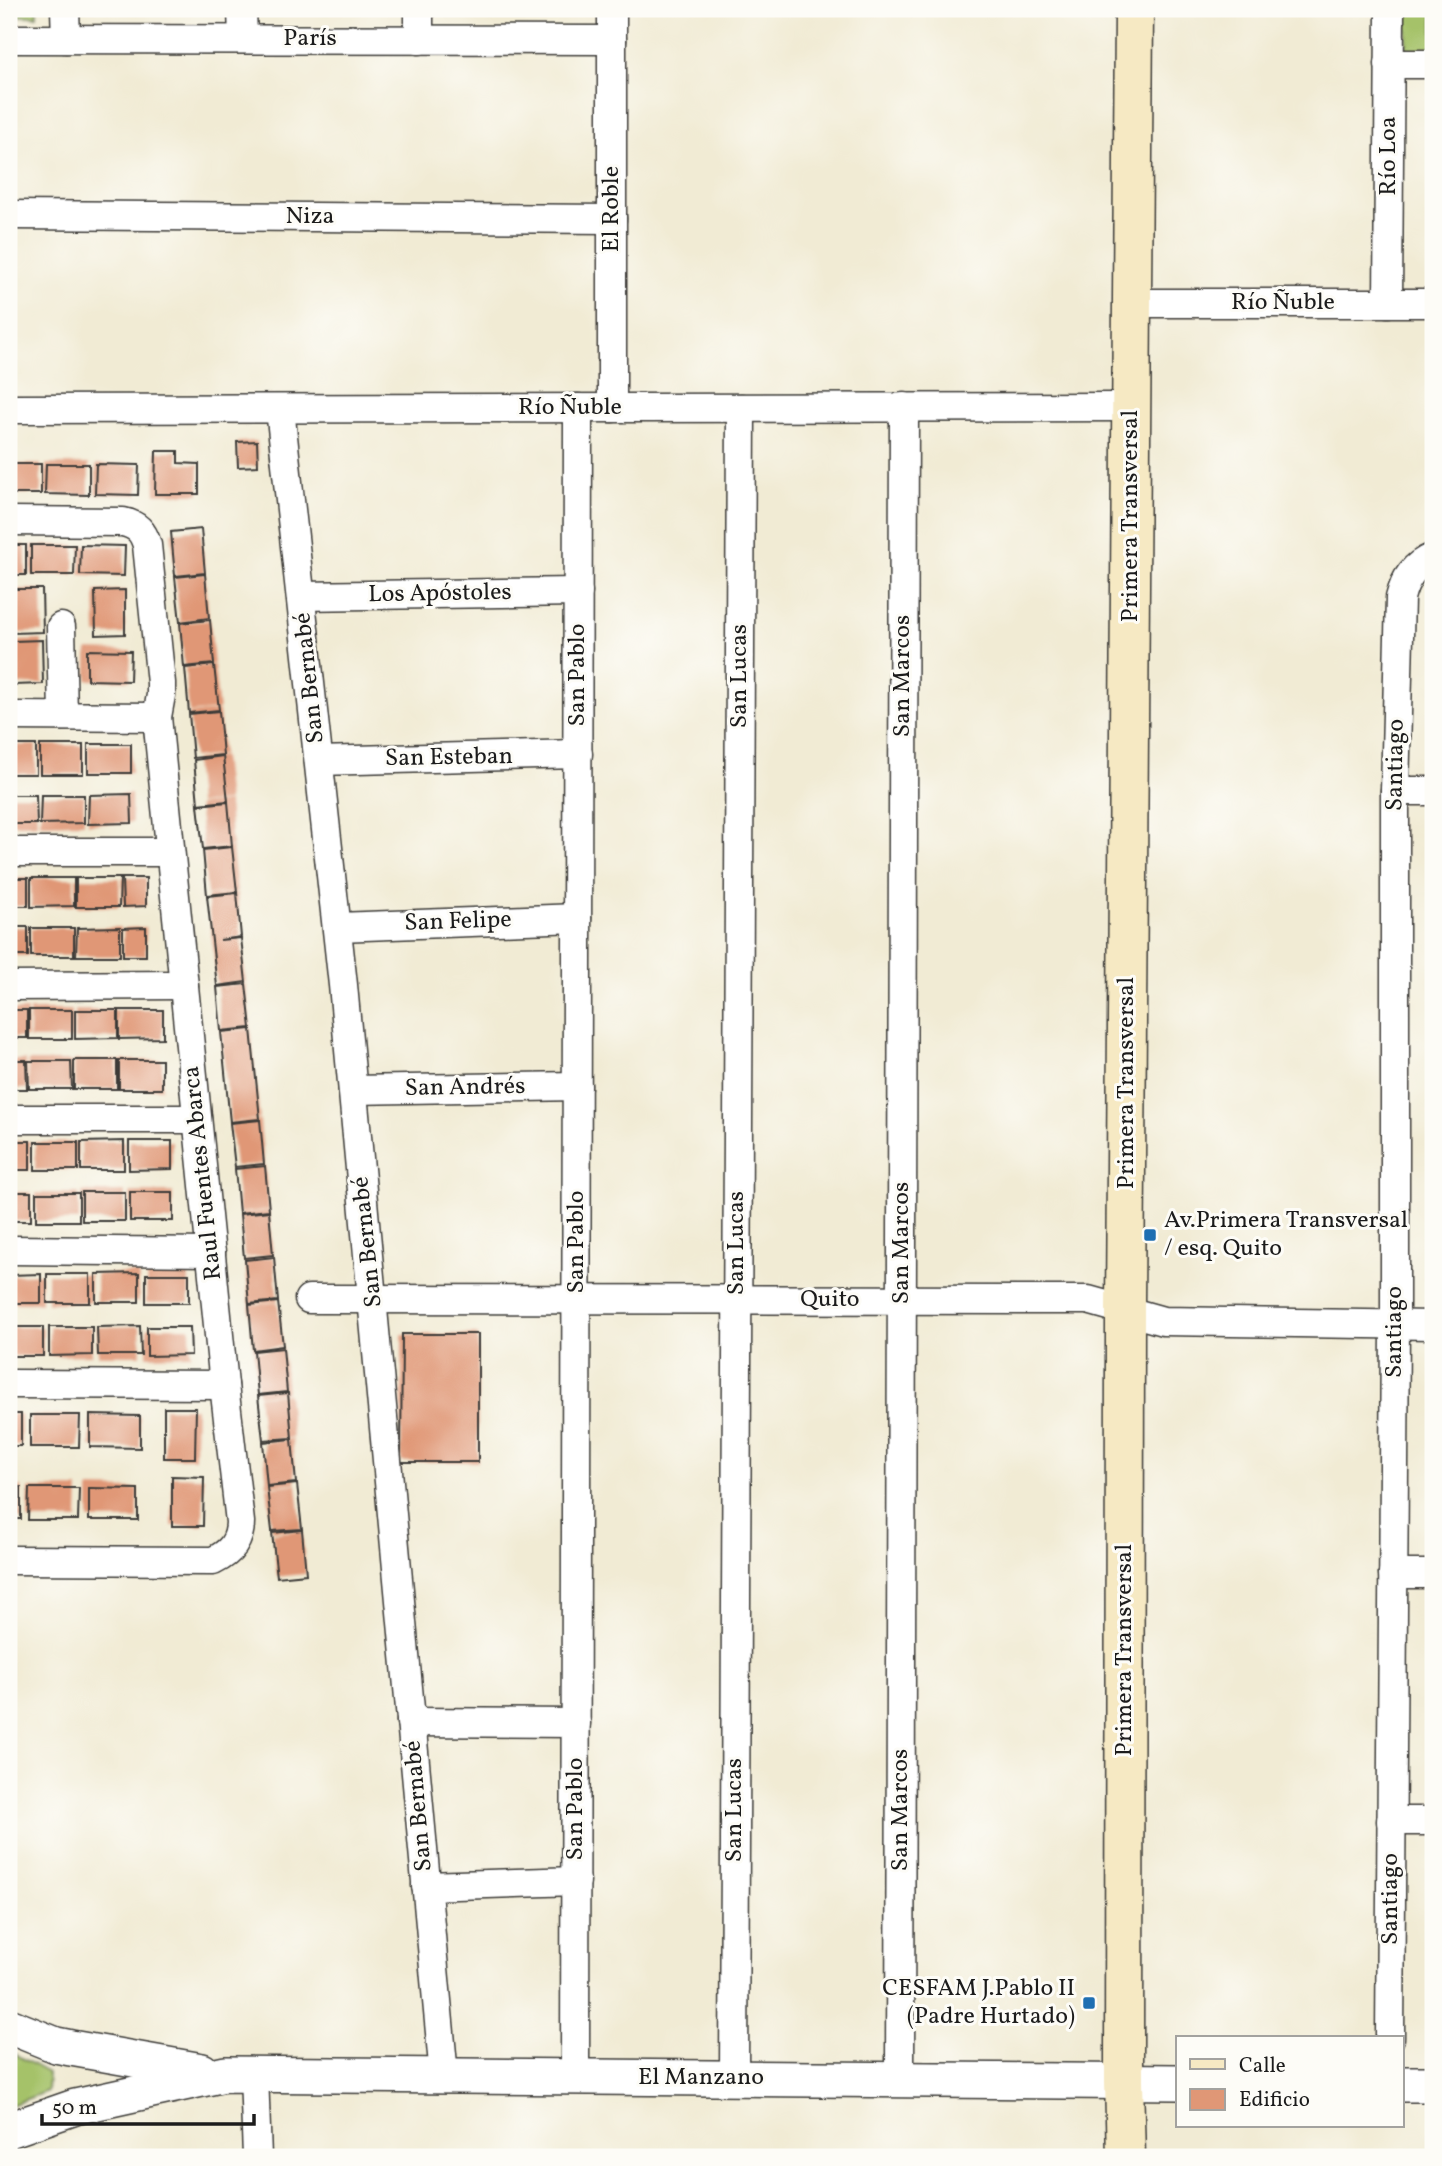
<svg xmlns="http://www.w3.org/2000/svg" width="1442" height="2166" font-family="Vollkorn,serif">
  <rect width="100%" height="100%" fill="#fdfcf7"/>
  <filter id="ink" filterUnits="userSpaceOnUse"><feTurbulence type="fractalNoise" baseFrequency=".0143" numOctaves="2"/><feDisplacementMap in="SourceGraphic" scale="14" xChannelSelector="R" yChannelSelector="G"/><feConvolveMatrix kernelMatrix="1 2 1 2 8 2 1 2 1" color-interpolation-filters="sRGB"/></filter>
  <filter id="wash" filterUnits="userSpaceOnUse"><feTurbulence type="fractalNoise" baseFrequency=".00686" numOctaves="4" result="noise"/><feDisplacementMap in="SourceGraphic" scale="28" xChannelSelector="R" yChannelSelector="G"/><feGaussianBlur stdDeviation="1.57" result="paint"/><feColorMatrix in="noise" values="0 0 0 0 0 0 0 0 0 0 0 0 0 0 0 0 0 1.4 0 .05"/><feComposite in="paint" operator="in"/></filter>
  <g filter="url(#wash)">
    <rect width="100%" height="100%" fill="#f1ebd4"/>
    <!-- green -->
    <g fill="#a5c269" stroke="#606f42" stroke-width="2">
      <rect x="9" y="9" width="28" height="7"/>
      <polygon points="1407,9 1433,9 1433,54 1406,54"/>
      <polygon points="9,2051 48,2073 47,2091 9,2106"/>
    </g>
    <g id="blocks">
      <!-- building -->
      <g fill="#e09776">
        <polygon points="257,441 258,466 238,467 237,442"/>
        <polygon points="156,451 178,451 178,463 199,464 199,494 155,494"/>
        <rect x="9" y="464" width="32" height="30"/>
        <polygon points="46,464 89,464 89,495 45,494"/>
        <polygon points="96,464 139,465 138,495 95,494"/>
        <polygon points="201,529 205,573 175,576 171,532"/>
        <rect x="9" y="545" width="17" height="30"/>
        <polygon points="31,545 75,545 74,575 31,575"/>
        <polygon points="81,545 125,546 124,576 80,575"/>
        <polygon points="205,574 209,618 180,622 175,577"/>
        <polygon points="11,589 42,589 43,632 12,633"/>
        <polygon points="125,590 125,634 96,635 95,591"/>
        <polygon points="210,620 214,664 184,667 180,623"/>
        <polygon points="42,640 43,684 13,685 13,641"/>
        <polygon points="87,650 131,651 130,681 87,680"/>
        <polygon points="214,665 219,710 189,713 185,668"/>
        <polygon points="219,711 223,755 193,758 189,714"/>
        <rect x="88" y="744" width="43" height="29"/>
        <rect x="9" y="745" width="27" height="29"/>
        <rect x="40" y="745" width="43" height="29"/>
        <polygon points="223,756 228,801 198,804 194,760"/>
        <polygon points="131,794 132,823 88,824 89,795"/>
        <polygon points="9,795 36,795 37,824 9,824"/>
        <polygon points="41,795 84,795 84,823 40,824"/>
        <polygon points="228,802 232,846 203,849 198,805"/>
        <polygon points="232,847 237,892 207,895 203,850"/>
        <rect x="9" y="878" width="19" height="28"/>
        <polygon points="31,878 74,878 74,906 31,907"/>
        <polygon points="76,878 120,878 119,907 76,907"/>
        <polygon points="122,878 146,878 146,906 123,907"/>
        <polygon points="237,893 241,937 220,940 241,938 246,982 217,986 207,896"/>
        <rect x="9" y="927" width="19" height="29"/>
        <polygon points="120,927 120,956 76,956 77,928"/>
        <polygon points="146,927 146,956 123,956 123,928"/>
        <rect x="31" y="928" width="43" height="28"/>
        <polygon points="246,984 251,1028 221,1031 217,987"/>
        <rect x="9" y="1010" width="18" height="28"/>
        <rect x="29" y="1010" width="43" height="29"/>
        <polygon points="75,1010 118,1010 118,1038 75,1039"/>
        <polygon points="119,1010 163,1010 163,1038 119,1039"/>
        <polygon points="251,1029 260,1119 230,1122 221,1032"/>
        <polygon points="9,1060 26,1060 27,1089 9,1089"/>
        <rect x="74" y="1060" width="43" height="29"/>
        <rect x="119" y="1060" width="43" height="29"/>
        <polygon points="28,1061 71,1061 72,1089 29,1089"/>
        <polygon points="260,1120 264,1164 235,1167 230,1123"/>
        <rect x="9" y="1141" width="21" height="29"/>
        <polygon points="124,1141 124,1170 81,1170 81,1142"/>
        <polygon points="129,1141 172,1141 172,1169 129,1170"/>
        <rect x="35" y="1142" width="43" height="28"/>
        <polygon points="265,1166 269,1210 239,1213 235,1169"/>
        <rect x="9" y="1192" width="22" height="29"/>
        <rect x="82" y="1192" width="43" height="29"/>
        <rect x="130" y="1192" width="43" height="29"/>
        <rect x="36" y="1193" width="43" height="28"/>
        <polygon points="269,1211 273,1255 244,1258 240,1214"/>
        <polygon points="274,1257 278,1301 249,1304 245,1260"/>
        <polygon points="139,1273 139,1302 96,1302 96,1274"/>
        <polygon points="41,1274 41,1303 9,1303 9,1275"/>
        <rect x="47" y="1274" width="43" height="29"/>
        <rect x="146" y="1274" width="43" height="29"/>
        <polygon points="278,1302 283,1346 253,1350 249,1305"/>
        <polygon points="140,1326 141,1355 98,1355 97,1327"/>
        <rect x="9" y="1327" width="34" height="29"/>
        <polygon points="49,1327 92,1327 92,1355 49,1356"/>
        <polygon points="147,1327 190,1327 191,1355 147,1356"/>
        <polygon points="402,1334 478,1334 478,1462 401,1462"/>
        <polygon points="283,1348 287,1392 258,1395 254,1351"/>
        <polygon points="288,1393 292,1438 263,1440 258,1396"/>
        <polygon points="164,1408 196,1408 195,1458 164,1458"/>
        <rect x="9" y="1414" width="12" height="32"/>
        <polygon points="30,1415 80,1415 79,1447 30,1447"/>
        <polygon points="90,1415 140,1416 140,1448 90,1447"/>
        <polygon points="292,1439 296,1483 267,1486 263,1442"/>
        <polygon points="172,1476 204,1477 203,1526 172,1526"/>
        <polygon points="297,1484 302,1529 272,1531 267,1487"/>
        <rect x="9" y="1487" width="12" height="32"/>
        <polygon points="29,1488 79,1488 78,1520 28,1520"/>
        <polygon points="89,1488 138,1489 138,1520 89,1520"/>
        <polygon points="302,1530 306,1574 277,1577 272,1533"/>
      </g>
    </g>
  </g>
  <g filter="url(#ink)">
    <use href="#blocks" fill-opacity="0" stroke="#3c3b38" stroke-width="2"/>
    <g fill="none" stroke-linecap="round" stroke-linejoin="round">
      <!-- minor casing -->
      <g stroke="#3c3b38" stroke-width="31">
        <g id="minor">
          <polyline points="65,9 66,39"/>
          <polyline points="242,9 243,39"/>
          <polyline points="419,9 419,40"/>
          <polyline points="612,9 612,408"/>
          <polyline points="9,39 612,40"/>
          <polyline points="1389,64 1433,64"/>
          <polyline points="9,215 612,219"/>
          <polyline points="1132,303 1433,303"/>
          <polyline points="1388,303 1390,9"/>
          <polyline points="9,409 1132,407"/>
          <polyline points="280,409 343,985 444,2076"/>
          <path d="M9,521l114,1c14,3 20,9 24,23l14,138v12l-4,22 67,668 16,137c0,20 -10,31 -27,39l-204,-1"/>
          <polyline points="301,596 578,592"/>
          <polyline points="61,627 63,716"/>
          <polyline points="9,716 157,717"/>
          <polyline points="319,761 578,754"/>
          <polyline points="1395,791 1433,791"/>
          <polyline points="9,852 170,852"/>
          <polyline points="338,927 577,918"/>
          <polyline points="9,986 184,985"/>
          <polyline points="353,1090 577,1086"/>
          <polyline points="9,1119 197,1119"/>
          <polyline points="9,1250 211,1252"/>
          <polyline points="309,1299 1088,1300 1163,1321 1433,1325"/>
          <polyline points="9,1384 224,1385"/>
          <polyline points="1393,1574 1433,1574"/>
          <polyline points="411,1722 576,1723"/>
          <polyline points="1391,1821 1433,1821"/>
          <polyline points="426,1886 576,1881"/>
          <path d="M1390,2038l5,-713v-534l5,-193c5,-20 14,-33 33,-41"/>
          <polyline points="254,2074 257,2157"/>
          <polyline points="575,2077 578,408"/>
          <polyline points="734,2078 741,408"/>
          <polyline points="900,2079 904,407"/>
        </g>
      </g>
      <!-- tertiary casing -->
      <g stroke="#3c3b38" stroke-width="38">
        <g id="tertiary">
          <polyline points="9,2026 56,2045 71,2048 202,2071"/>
          <polyline points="1402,2084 1433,2084"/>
          <polyline points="9,2130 75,2107 225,2074 1178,2082"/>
        </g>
      </g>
      <!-- secondary casing -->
      <g stroke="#3c3b38" stroke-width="41">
        <polyline id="secondary" points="1126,2157 1124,2081 1125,1310 1134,9"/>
      </g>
      <!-- minor -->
      <use href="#minor" stroke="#fff" stroke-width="28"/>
      <!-- tertiary -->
      <use href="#tertiary" stroke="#fff" stroke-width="35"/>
      <!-- secondary -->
      <use href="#secondary" stroke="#f6e9c3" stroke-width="38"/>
    </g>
  </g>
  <!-- markers -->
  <g fill="#1f6fb2" stroke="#fdfcf7" stroke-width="2.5">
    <rect x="1143" y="1228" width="14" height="14" rx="3.5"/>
    <rect x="1082" y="1996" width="14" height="14" rx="3.5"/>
  </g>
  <g text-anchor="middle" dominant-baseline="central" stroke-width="6" stroke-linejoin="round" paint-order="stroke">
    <!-- street labels -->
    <g font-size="24" fill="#1c1c1c" stroke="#fdfcf7">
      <text x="310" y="39">París</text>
      <text transform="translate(1389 156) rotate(-90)">Río Loa</text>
      <text transform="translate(612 209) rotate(-90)">El Roble</text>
      <text x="310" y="217">Niza</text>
      <text x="1283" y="303">Río Ñuble</text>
      <text x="570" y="408">Río Ñuble</text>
      <text transform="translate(1131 516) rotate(-90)">Primera Transversal</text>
      <text transform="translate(440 594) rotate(-1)">Los Apóstoles</text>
      <text transform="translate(578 675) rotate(-90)">San Pablo</text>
      <text transform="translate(740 676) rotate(-90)">San Lucas</text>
      <text transform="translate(903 676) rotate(-90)">San Marcos</text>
      <text transform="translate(310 678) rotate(-96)">San Bernabé</text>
      <text transform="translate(449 758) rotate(-1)">San Esteban</text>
      <text transform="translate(1396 765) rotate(-89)">Santiago</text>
      <text transform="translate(458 922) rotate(-2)">San Felipe</text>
      <text transform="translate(1127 1083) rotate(-90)">Primera Transversal</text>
      <text transform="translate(465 1088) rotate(-1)">San Andrés</text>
      <text transform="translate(203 1173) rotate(-96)">Raul Fuentes Abarca</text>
      <text transform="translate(368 1242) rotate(-96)">San Bernabé</text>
      <text transform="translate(577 1242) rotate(-90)">San Pablo</text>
      <text transform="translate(737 1243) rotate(-90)">San Lucas</text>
      <text transform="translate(902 1243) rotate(-90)">San Marcos</text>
      <text x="830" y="1300">Quito</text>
      <text transform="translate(1395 1332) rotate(-90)">Santiago</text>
      <text transform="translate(1125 1650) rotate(-90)">Primera Transversal</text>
      <text transform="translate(419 1806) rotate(-95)">San Bernabé</text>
      <text transform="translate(576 1809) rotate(-90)">San Pablo</text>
      <text transform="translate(735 1810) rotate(-90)">San Lucas</text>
      <text transform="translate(901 1810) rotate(-90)">San Marcos</text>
      <text transform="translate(1391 1899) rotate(-90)">Santiago</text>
      <text x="701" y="2078">El Manzano</text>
    </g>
    <!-- poi labels -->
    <g font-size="24" fill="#1c1c1c" stroke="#fdfcf7" text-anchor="start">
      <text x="1164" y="1221">Av.Primera Transversal<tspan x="1164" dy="28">/ esq. Quito</tspan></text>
      <text x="1075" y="1989" text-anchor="end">CESFAM J.Pablo II<tspan x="1075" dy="28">(Padre Hurtado)</tspan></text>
    </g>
  </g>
  <!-- margin -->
  <rect width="1442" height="2166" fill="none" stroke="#fdfcf7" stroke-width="35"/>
  <!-- legend -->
  <rect x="1176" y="2036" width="228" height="91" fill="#fdfcf7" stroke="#a3a29f" stroke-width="2"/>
  <rect x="1190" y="2059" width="35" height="10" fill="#f6e9c3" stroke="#a3a29f" stroke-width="2"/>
  <text x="1239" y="2072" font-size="21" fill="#1c1c1c">Calle</text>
  <rect x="1190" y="2089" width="35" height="21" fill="#e09776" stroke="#a3a29f" stroke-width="2"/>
  <text x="1239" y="2106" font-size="21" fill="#1c1c1c">Edificio</text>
  <!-- scale -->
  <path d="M42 2114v10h212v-10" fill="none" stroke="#1c1c1c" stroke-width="3.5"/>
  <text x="52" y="2114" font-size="21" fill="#1c1c1c" stroke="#fdfcf7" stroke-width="5" paint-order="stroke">50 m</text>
</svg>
